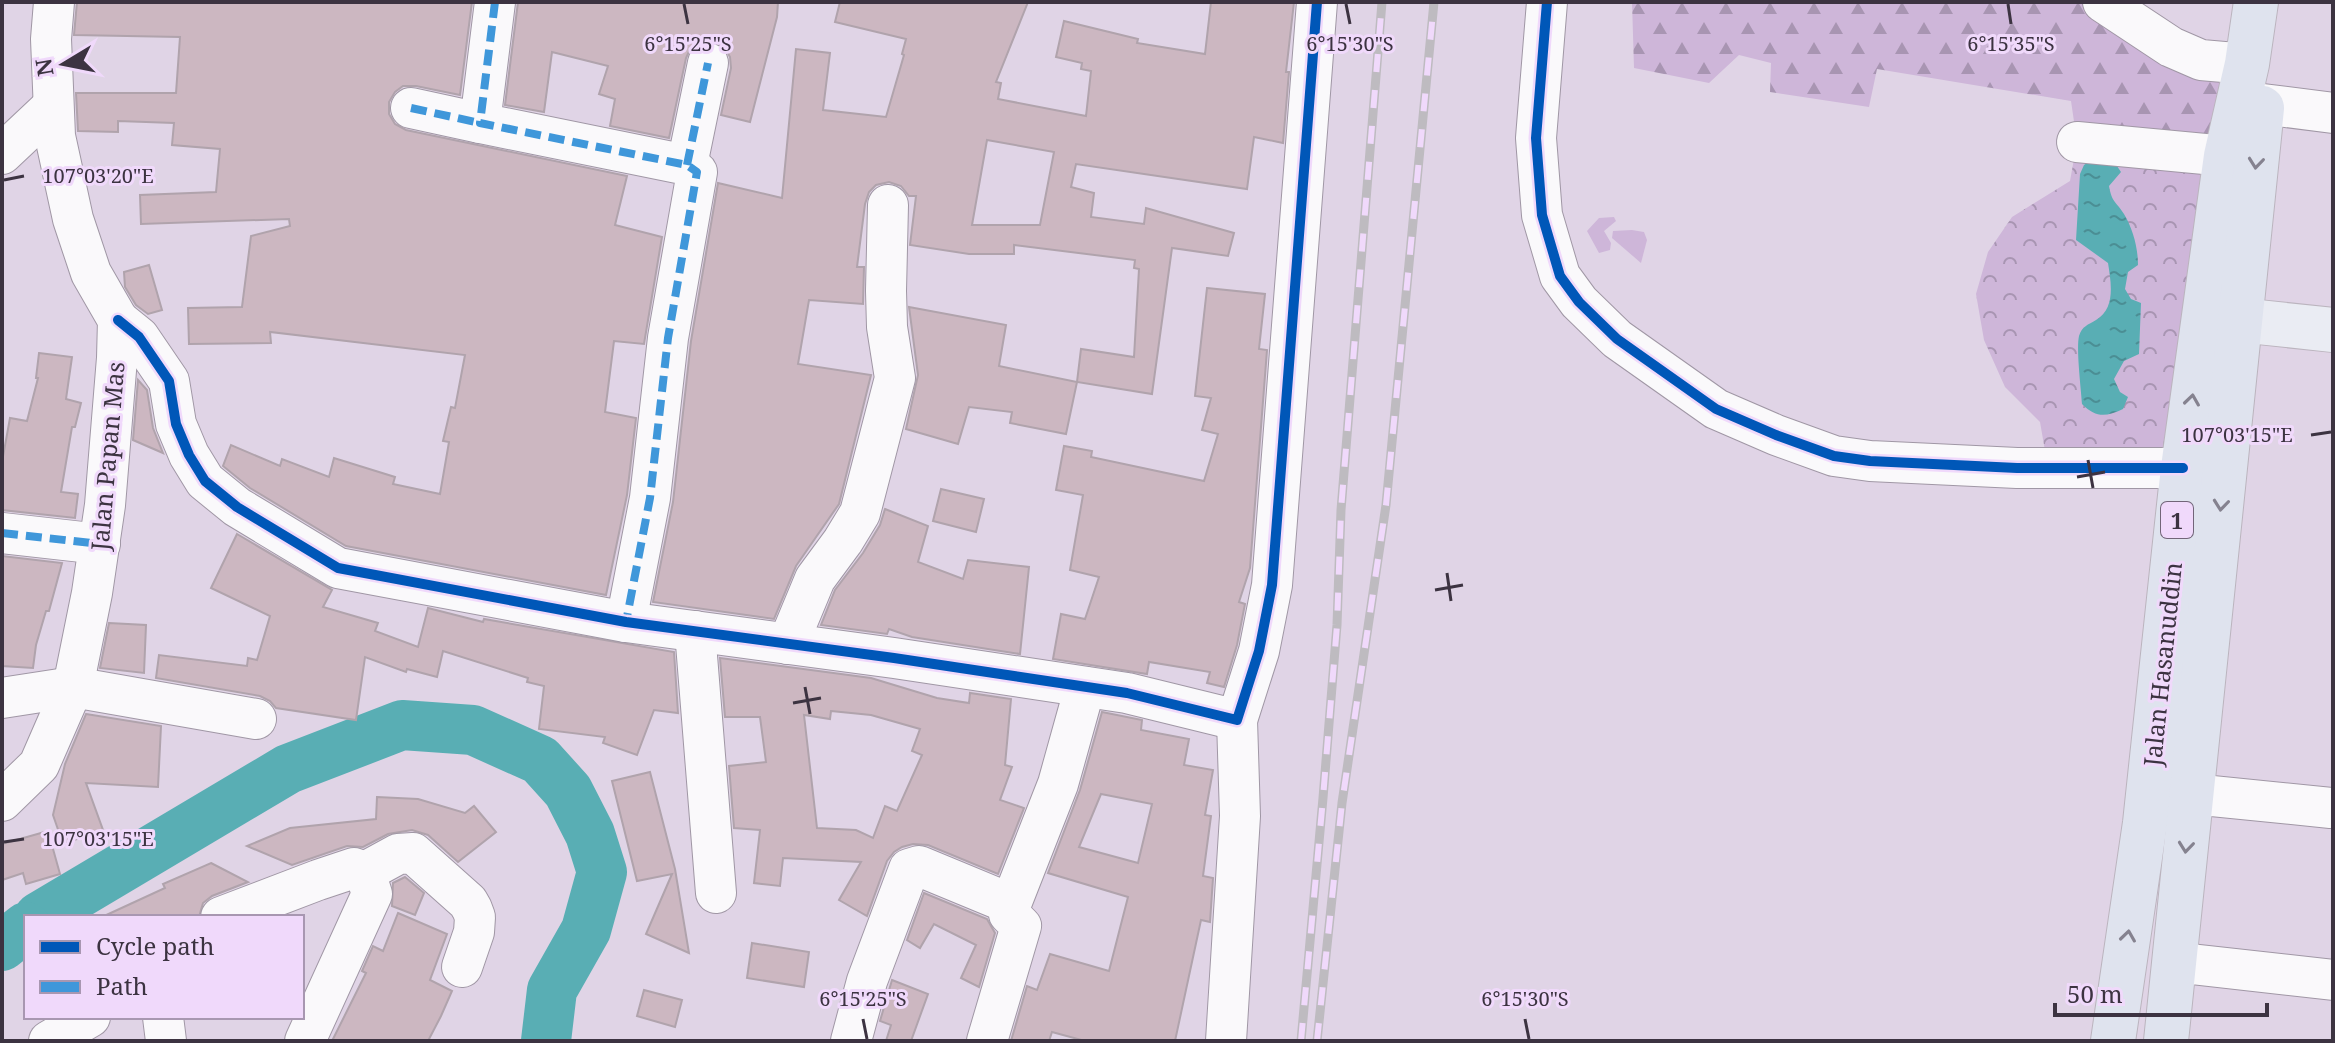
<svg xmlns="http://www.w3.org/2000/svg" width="2335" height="1043" font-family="'Noto Serif',serif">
  <defs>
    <pattern id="forest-firs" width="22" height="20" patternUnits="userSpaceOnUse" patternTransform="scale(2)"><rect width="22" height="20" fill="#ceb6d9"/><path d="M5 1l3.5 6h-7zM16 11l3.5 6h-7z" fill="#a895b2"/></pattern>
    <pattern id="park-crowns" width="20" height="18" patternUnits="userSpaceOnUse" patternTransform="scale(2)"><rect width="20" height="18" fill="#ceb6d9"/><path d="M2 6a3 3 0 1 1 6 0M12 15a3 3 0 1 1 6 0" fill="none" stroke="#a895b2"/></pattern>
    <pattern id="water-ripples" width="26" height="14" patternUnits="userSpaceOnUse" patternTransform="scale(2)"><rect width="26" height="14" fill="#59aeb4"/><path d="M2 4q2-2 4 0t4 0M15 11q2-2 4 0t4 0" fill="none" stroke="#4b8e94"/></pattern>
  </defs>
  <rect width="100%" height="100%" fill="#e0d4e6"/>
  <!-- green -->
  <g fill="#ceb6d9">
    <polygon points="1614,217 1616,221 1604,231 1611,243 1610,250 1599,253 1587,231 1599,218"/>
    <polygon points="1632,230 1644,232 1647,240 1641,263 1612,238 1613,231"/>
  </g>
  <!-- forest -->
  <polygon fill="url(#forest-firs)" points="1632,2 2103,2 2247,64 2226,156 2077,142 2071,101 1877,69 1869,107 1770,92 1771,63 1739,55 1709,83 1634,68"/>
  <!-- park -->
  <polygon fill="url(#park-crowns)" points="2077,142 2226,156 2183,468 2048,468 2040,422 2005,387 1984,340 1976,294 1988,252 2012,217 2070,181"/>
  <!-- water -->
  <path fill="url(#water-ripples)" d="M2095,158l20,5 6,9 -12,14c3,17 7,15 15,28 9,15 14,34 14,51l-10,7 -3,17 6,10 10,4 -2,51 -15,7 -10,18 6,13 8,5 -5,12c-17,8 -27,9 -41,-5 -1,-16 -6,-55 -3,-68 3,-10 9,-11 17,-16 20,-11 15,-38 12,-57l-32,-23 4,-66 4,-9z"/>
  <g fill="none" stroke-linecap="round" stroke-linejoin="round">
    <!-- river -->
    <g stroke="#59aeb4" stroke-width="50">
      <polyline points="39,917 288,769 402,725 473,730 540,760 568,791 590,834 602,872 586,930 552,990 546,1041"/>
      <polyline points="2,946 26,927"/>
    </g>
  </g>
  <!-- building -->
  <g fill="#ccb7c1" stroke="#b0a3ac" stroke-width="2" fill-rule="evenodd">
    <polygon points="77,2 472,2 460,95 416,86 403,86 395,92 389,102 389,114 395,124 406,130 627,176 615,225 662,237 644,344 614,341 605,412 636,418 627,495 606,595 346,546 250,488 223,466 231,445 280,466 282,459 329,477 334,458 395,477 393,484 440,494 449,442 443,441 451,407 455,408 465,355 270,332 271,343 189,344 188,308 242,307 251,236 290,226 289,219 141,224 140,195 216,192 220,149 172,145 174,123 118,121 118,132 78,131 76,93 176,93 180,37 74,35"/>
    <polygon points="518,2 778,2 777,17 750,122 721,115 731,68 730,57 724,46 712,40 702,41 691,47 686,58 669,138 610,126 615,99 599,94 608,66 552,52 544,112 505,105"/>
    <path d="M840,2h188l-32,80 5,1 -3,16 88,17 5,-45 -10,-2 1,-6 -26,-6 8,-36 74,18 -1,4 68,11 6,-52h83l-8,70h3l-6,71 -29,-6 -7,52 -171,-25 -5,23 23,6 -3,24 53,7 2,-16 88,25 -6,23 -56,-8 -20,146 -75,-12 4,-33 53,8 5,-88 -5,-1 1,-8 -121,-15v9h-45l-59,-9 6,-49h-7l-8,-10 -12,-4 -13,3 -7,7 -4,12 -8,63h7l-1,37 -54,-4 -11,64 73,11 -32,129 -43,62 -22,53 -121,-17 20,-100 18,-161 27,-158 64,15 14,-149 34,4 -7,57 63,7 18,-62 -2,-1 4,-15 -71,-17zM987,140l67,12 -14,73h-68z"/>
    <polygon points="149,265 162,310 148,314 136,305 125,287 124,272"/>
    <polygon points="1207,288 1265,294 1259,349 1267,350 1250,568 1239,602 1245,604 1237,645 1224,687 1207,683 1210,672 1149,662 1147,674 1053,659 1061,614 1085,619 1099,577 1070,570 1083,495 1056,490 1064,446 1092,451 1091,457 1204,481 1218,434 1202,430 1211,398 1195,396"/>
    <polygon points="909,307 1006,325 999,366 1077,382 1066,434 1010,423 1012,412 969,407 958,444 906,429 918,375"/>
    <polygon points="39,353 72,357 66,399 81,403 75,427 72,427 61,492 78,494 75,518 2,510 2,462 10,418 27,421 38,378 36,378"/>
    <polygon points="138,380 147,390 153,428 163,453 133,440"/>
    <polygon points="941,489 984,499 976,532 933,521"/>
    <polygon points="885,509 928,526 918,562 963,579 968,560 1029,567 1020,654 912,637 889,629 887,634 821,625 835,590 863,553 880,525"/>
    <polygon points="237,534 332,590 323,607 378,623 375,631 418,647 428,608 483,622 484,619 674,652 678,713 654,710 637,755 603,743 605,737 539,729 544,686 527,682 528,678 443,651 437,677 407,669 406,672 365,657 356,720 276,708 270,701 260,696 156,678 159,655 247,666 248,658 257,660 270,616 211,588"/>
    <polygon points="2,556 62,563 49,611 46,611 36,645 33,668 2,666"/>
    <polygon points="109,623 146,625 144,673 100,668"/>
    <path d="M720,658l151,20 66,20 32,5 1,-10 41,6 -6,66 7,2 -12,33 24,8 -26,66 -70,-29 -15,-1 -11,3 -8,5 -7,9 -20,55 -28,-16 22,-38 -78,-4 -3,28 -26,-3 6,-53 -26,-2 -5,-62 37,-4 -6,-45h-35zM831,711l40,4 49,14 -8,22 10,4 -25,56 -12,-5 -12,32 -17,-8 -39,-2 -13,-113 26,4z"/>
    <path d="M1102,712l40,8 -1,10 48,9 -5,26 29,5 -8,45 6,1 -8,60 10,2 -3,44 -9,-2 -26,121h-90l-33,-9 -3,9h-38l16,-55 10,4 13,-36 59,17 19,-74 -80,-24 32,-83zM1101,794l51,10 -14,59 -59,-16z"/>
    <polygon points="86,714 161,726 158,787 86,783 103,830 63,844 53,815 65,764"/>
    <polygon points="650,772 675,869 689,953 646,934 672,874 637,881 612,781"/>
    <polygon points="377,797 418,799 465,813 474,806 496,832 458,862 428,835 412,830 388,834 363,847 347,846 292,865 247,846 290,828 376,819"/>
    <polygon points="48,831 60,874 26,884 23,873 2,880 2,844"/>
    <polygon points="211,863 248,882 212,896 203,903 199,917 102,917 165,888 163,884"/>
    <polygon points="405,877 424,893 415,915 392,906 393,883"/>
    <polygon points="924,893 987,919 995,933 979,987 961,978 976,945 934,924 920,948 907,940"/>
    <polygon points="398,913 447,934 430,980 452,991 441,1016 428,1041 332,1041 366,973 362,971 373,946 383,951"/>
    <polygon points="752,943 809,952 804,987 747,978"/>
    <polygon points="892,980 928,994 911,1041 886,1041 891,1025 880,1021"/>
    <polygon points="644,990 682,1000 675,1027 637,1016"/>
  </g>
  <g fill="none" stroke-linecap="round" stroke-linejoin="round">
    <!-- minor casing -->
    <g stroke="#a097a5" stroke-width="42">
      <g id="minor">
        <polyline points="495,2 480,123 687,165 697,172 668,338 650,498 626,622"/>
        <polyline points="1547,2 1536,138 1542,215 1560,276 1579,302 1617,339 1716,409 1776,435 1834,456 1870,461 2017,468 2183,468"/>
        <polyline points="2103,2 2171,47 2201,60 2247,64"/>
        <polyline points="2263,104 2333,113"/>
        <polyline points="411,108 480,123"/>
        <polyline points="2077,142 2226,156"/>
        <polyline points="2,154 53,106"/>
        <polyline points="687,165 708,63"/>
        <polyline points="118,320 139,337 169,381 176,424 189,455 205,481 237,507 338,568 626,622 894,658 1127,693 1237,720 1259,651 1272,585 1317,2"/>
        <polyline points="2,533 100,544"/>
        <polyline points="695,631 716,893"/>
        <polyline points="788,644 815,579 843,541 860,513 895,378 887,327 886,291 888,205"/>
        <polyline points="2,698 73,687 256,719"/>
        <polyline points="2192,794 2331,808"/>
        <polyline points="2,801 39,765 73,687 92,593 105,505 117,358 118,320 91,273 73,219 55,136 51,39 54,2"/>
        <polyline points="365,872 398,854 413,853 468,902 472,909 475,917 474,932 462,967"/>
        <polyline points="221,917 318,880 354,868 365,872 372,894 305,1041"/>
        <polyline points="2173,962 2333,980"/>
        <polyline points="163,1017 166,1041"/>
        <polyline points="49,1041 90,1017"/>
        <polyline points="851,1041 867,981 909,869 919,866 1011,904"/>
        <polyline points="987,1041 1021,926 1009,914 1009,909 1058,784 1085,687"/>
        <polyline points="1226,1041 1240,816 1237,720"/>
      </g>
    </g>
    <!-- major casing -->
    <g stroke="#bbb4be" stroke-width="46">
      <polyline id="major" points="2239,320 2333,330"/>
    </g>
    <!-- highway casing -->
    <g stroke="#bbb4be" stroke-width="46">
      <g id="highway">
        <polyline points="2113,1041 2145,823 2183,468 2204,316 2226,156 2247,64 2256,2"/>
        <polyline points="2166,1041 2262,108"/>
      </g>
    </g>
    <!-- minor -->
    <use href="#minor" stroke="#faf9fb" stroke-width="40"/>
    <!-- major -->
    <use href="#major" stroke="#eaecf3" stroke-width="44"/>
    <!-- highway -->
    <use href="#highway" stroke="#dfe3ee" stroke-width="44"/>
    <!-- rail casing -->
    <g stroke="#bebbc0" stroke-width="9">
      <g id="rail">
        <polyline points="1301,1041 1323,798 1337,625 1341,510 1382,2"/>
        <polyline points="1317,1041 1342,803 1386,505 1434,2"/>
      </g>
    </g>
    <!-- rail -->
    <use href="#rail" stroke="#f0d9fb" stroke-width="6" stroke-dasharray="18" stroke-linecap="butt"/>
    <!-- quiet -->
    <g stroke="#3f97da" stroke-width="8" stroke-dasharray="16 8" stroke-linecap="butt">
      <polyline points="495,2 480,123 687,165 697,172 668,338 650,498 626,622"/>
      <polyline points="411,108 480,123"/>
      <polyline points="687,165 708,63"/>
      <polyline points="2,533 100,544"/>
    </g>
    <!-- cycleway casing -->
    <g stroke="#f0d9fb" stroke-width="15">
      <g id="cycleway">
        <polyline points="1547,2 1536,138 1542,215 1560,276 1579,302 1617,339 1716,409 1776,435 1834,456 1870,461 2017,468 2183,468"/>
        <polyline points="118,320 139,337 169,381 176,424 189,455 205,481 237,507 338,568 626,622 894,658 1127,693 1237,720 1259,651 1272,585 1317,2"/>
      </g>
    </g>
    <!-- cycleway -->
    <use href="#cycleway" stroke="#0057b8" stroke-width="10"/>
  </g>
  <!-- one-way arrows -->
  <defs><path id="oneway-chevron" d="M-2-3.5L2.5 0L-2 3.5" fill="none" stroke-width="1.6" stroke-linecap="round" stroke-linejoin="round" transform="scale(2)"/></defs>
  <g stroke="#85828f">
    <use href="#oneway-chevron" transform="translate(2256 163) rotate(96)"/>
    <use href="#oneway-chevron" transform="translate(2192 400) rotate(-82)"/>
    <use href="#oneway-chevron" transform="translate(2221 505) rotate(96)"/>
    <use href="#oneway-chevron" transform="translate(2186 847) rotate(96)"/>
    <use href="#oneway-chevron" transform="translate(2128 936) rotate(-82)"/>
  </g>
  <!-- ticks -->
  <path fill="none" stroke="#3c3341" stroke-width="3" d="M684,4l4,20M1346,4l4,20M2008,4l3,20M4,180l20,-4M2311,435l20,-3M2088,460l5,28M2077,477l28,-5M1447,573l4,28M1435,590l28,-5M805,687l5,27M793,703l28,-5M4,842l20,-3M863,1019l4,20M1525,1019l4,20"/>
  <g text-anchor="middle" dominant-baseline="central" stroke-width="6" stroke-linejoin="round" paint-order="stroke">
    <!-- shield labels -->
    <rect fill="#f0d9fb" stroke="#726579" stroke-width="2" x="2161" y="502" width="32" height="36" rx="6"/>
    <g font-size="22" font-weight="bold" fill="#3c3341">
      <text x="2177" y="520">1</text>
    </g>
    <!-- street labels -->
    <g font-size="24" fill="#3c3341" stroke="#f0d9fb">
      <text transform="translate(107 456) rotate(-85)">Jalan Papan Mas</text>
      <text transform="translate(2162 664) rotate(-84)">Jalan Hasanuddin</text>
    </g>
  </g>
  <g font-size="20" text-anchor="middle" fill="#3c3341" stroke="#f0d9fb" stroke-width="6" stroke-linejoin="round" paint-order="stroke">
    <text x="688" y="51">6°15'25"S</text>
    <text x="1350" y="51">6°15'30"S</text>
    <text x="2011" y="51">6°15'35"S</text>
    <text x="98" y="183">107°03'20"E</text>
    <text x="2237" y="442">107°03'15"E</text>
    <text x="98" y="846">107°03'15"E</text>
    <text x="863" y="1006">6°15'25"S</text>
    <text x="1525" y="1006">6°15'30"S</text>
  </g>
  <!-- border -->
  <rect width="2335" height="1043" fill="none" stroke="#3c3341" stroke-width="8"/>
  <!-- legend -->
  <rect x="24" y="915" width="280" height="104" fill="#f0d9fb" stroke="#a897b1" stroke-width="2"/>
  <rect x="40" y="941" width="40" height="12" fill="#0057b8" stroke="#a897b1" stroke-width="2"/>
  <text x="96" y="955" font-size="24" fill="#3c3341">Cycle path</text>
  <rect x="40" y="981" width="40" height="12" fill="#3f97da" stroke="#a897b1" stroke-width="2"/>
  <text x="96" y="995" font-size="24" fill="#3c3341">Path</text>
  <!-- north arrow -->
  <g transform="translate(64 64) rotate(260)" stroke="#f0d9fb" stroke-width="6" paint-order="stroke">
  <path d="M0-6L14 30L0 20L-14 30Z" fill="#3c3341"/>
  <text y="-12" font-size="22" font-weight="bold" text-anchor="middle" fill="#3c3341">N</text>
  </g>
  <!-- scale -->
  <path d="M2055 1003v12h212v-12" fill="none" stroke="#3c3341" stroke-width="4"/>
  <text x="2067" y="1003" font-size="24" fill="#3c3341" stroke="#f0d9fb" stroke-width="6" paint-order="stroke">50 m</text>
</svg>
